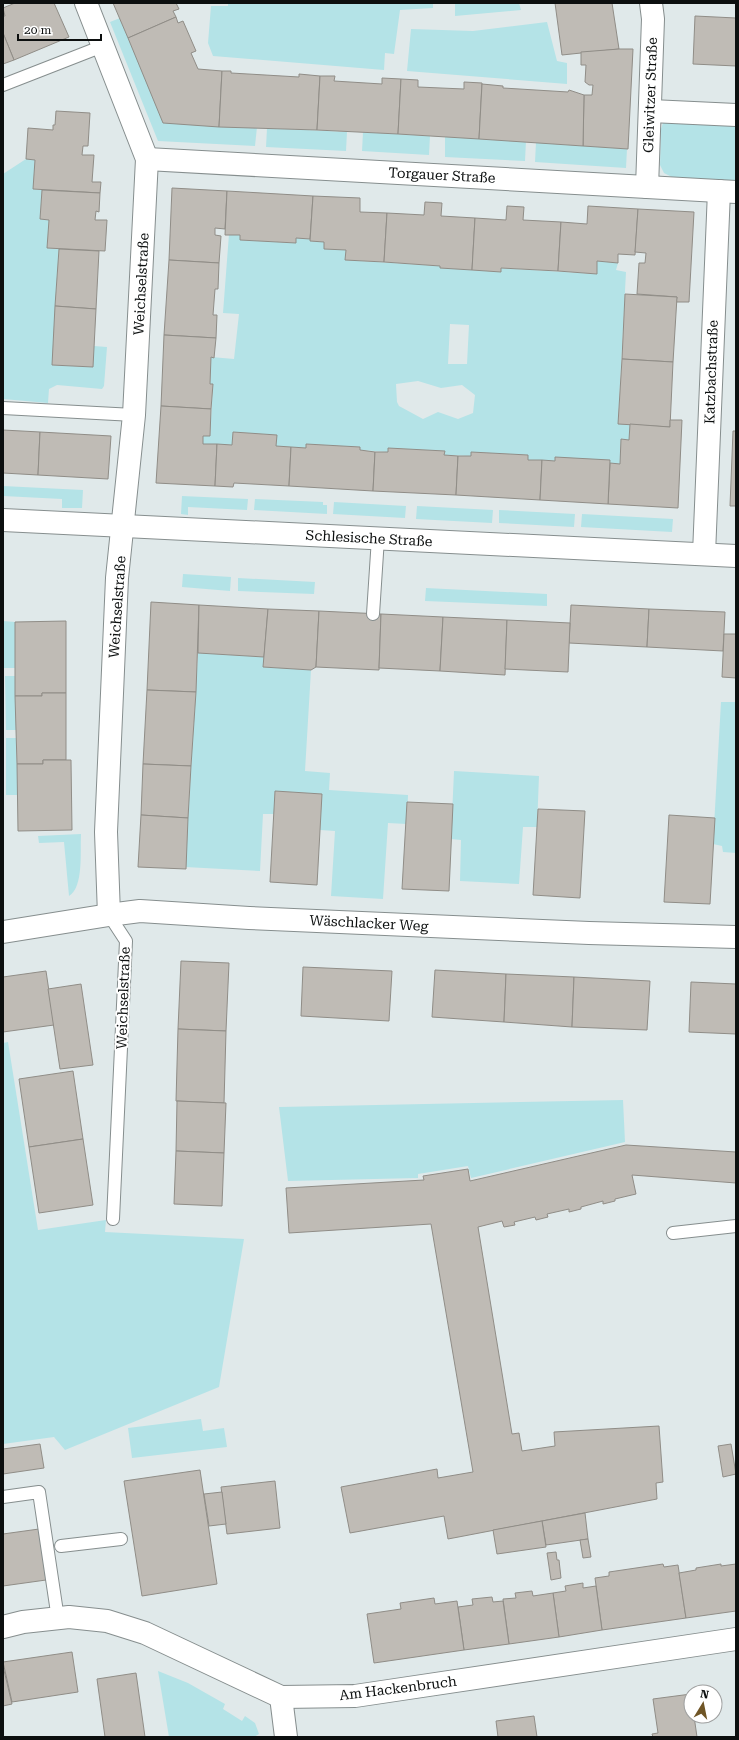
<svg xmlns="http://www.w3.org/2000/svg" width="739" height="1740" font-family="'Roboto Serif',serif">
  <rect width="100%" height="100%" fill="#e0e9ea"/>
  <!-- green -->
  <g fill="#b4e3e7" fill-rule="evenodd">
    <polygon points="228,3 433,3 433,8 400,10 394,54 385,53 384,70 213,56 208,43 211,6 228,6"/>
    <polygon points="455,3 519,3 521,10 455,16"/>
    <polygon points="120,18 257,127 255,146 158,141 110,22"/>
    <polygon points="547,22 557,61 567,63 567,84 407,71 411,29 473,31"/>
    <polygon points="664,120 736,122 736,182 674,178 664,173 660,165 661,129"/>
    <polygon points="267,128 347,132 346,151 266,147"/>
    <polygon points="363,132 430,136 429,155 362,151"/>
    <polygon points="445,137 526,141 525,161 445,157"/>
    <polygon points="536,142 627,149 626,168 535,162"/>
    <polygon points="26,159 35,160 33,189 42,190 40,219 49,220 47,248 59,249 52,365 92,367 94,346 107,347 104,386 102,389 57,385 49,389 48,403 3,399 3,174"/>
    <path d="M229,234l11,1v5l56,3v-5l14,1v2l14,1v7l22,1 -1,10 95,6v2l61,4v-4l95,6 1,-13 21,2 -2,7 10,2 -8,151 12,1 -1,16 -8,-1 -1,25 -65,-7v4l-27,-1v-5l-57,-3v4l-27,-1 1,-4 -56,-3 -1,4 -28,-2v-3l-53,-3 -1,4 -30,-2v-11l-43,-3 -1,13 -29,-1v-8h7l3,-52h-3l1,-27 23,2 5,-45 -16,-1zM450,324l19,1 -2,39h-19zM418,381l23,7 21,-3 13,10 -2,18 -15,6 -20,-7 -15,7 -24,-13 -2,-4 -1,-18z"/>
    <polygon points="3,486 83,490 82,508 62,508 62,499 3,496"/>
    <polygon points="182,496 248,499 247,510 188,507 188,515 181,514"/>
    <polygon points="255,499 323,502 323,505 327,505 327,514 254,510"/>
    <polygon points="334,502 406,506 405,518 333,514"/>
    <polygon points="417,506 493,510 492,523 416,519"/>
    <polygon points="499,510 575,514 574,527 499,523"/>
    <polygon points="582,514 673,519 672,532 581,527"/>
    <polygon points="183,574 231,577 230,591 182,587"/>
    <polygon points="238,578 315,582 314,594 238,591"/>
    <polygon points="426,588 547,594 547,606 425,601"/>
    <polygon points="3,621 15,622 15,668 3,668"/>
    <polygon points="198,653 264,657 263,667 311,670 305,771 330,773 329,790 408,795 407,824 388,823 383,899 331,896 335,831 320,830 322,794 275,791 274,814 263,814 260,871 185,867"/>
    <polygon points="5,676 15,676 16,730 6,730"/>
    <polygon points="721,702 736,702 736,853 723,852 722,846 713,844"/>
    <polygon points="6,738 16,738 18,795 6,795"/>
    <polygon points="454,771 539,776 537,827 523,827 519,884 460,881 461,840 451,839"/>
    <path d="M81,834c-1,17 3,53 -12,62l-5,-54 -25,1 -1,-7z"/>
    <polygon points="8,1042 38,1230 106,1220 105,1232 244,1239 219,1387 65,1450 54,1437 3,1444 3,1043"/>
    <polygon points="623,1100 625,1142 471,1178 468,1166 418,1174 418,1178 288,1181 279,1107"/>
    <polygon points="201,1419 203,1431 224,1428 227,1447 132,1458 128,1428"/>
    <polygon points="158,1671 188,1683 225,1704 223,1709 242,1721 245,1716 255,1723 259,1734 254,1737 169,1737"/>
  </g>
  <!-- building -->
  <g fill="#bfbbb5" stroke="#908d87">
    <polygon points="15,3 54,3 69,37 14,60 3,33 3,16 5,16 3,8"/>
    <polygon points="113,3 176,3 179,9 173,11 176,17 128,38"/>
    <polygon points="555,3 612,3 619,49 562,55"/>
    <polygon points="695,16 736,18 736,66 693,64"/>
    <polygon points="176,17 178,23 183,21 196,51 191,53 198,69 222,71 219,127 163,123 128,38"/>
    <polygon points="3,33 14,60 3,64"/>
    <polygon points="619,49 633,49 628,149 583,146 584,95 592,95 593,85 589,85 585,82 586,65 581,65 581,52"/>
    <polygon points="222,71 231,71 231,73 299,77 299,74 320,76 317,130 219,127"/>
    <polygon points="320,76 335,76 334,81 382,84 382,78 401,79 398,134 317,130"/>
    <polygon points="401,79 418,80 418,87 464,89 464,82 482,83 479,139 398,134"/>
    <polygon points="482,84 503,86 503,88 568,92 569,90 584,95 583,146 479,139"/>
    <polygon points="56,111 90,113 88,146 83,146 82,155 94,155 92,182 101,182 100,193 33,189 35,160 26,159 28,128 53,130 53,125 55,125"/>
    <polygon points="172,188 227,191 225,229 215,228 215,235 221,236 219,263 169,260"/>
    <polygon points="42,190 100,193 99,212 96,211 95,220 107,220 105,251 47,248 49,220 40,219"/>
    <polygon points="227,191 313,196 310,239 296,238 296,243 240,240 240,235 225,235"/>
    <polygon points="313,196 360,198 360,212 387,213 384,262 345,260 346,250 324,249 324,242 310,241"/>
    <polygon points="425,202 442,203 441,216 475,218 472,270 440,268 440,266 384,262 387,213 424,215"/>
    <polygon points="507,206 524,207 523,220 561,222 558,271 501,268 501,272 472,270 475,218 506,220"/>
    <polygon points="588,206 638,209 635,255 618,254 618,263 597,261 597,274 558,271 561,222 587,224"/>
    <polygon points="638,209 694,212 689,302 676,302 677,297 637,294 639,263 645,263 646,253 635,252"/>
    <polygon points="59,249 99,251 96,309 55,306"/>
    <polygon points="169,260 219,263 218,289 215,289 213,315 217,315 216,338 164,335"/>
    <polygon points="625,294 677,297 673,362 622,359"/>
    <polygon points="55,306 96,309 93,367 52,365"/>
    <polygon points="164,335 216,338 214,358 211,357 210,384 213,384 211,409 161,406"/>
    <polygon points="622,359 673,362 670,427 618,424"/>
    <polygon points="161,406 211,409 210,436 203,436 203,444 217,444 215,486 156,483"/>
    <polygon points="670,420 682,420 678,508 608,504 610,463 620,464 621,439 629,440 630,424 670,427"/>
    <polygon points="3,430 40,432 38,475 3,473"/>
    <polygon points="733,431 736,431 736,506 730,506"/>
    <polygon points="40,432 111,436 108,479 38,475"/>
    <polygon points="233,432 277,435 276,446 291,447 289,486 234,483 233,487 215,486 217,444 232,445"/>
    <polygon points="306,444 360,447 360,450 375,452 373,491 289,486 291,447 306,448"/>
    <polygon points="388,448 445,451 444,455 458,456 456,495 373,491 375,452 388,452"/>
    <polygon points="471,452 528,455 528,460 542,460 540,500 456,495 458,456 471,456"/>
    <polygon points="555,457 610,460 608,504 540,500 542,460 555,461"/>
    <polygon points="151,602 199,605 196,692 147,690"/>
    <polygon points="199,605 268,609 264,657 198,653"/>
    <polygon points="571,605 649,609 647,647 569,643"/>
    <polygon points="268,609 319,611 316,667 311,670 263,667"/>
    <polygon points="649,609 725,612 723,651 647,647"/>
    <polygon points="319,611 381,614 379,670 316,667"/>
    <polygon points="381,614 443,617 440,671 379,668"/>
    <polygon points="443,617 507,620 505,675 440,671"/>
    <polygon points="507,620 570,623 568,672 505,669"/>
    <polygon points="66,621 66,693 42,693 42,696 15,696 15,622"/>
    <polygon points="724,634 736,634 736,678 722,677"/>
    <polygon points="147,690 196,692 191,766 143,764"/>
    <polygon points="42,693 66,693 66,760 43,760 43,764 17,764 15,696 42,696"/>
    <polygon points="43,760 71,760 72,830 18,831 17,764 43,764"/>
    <polygon points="143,764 191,766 188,818 141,815"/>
    <polygon points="275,791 322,794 317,885 270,882"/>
    <polygon points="407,802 453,804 449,891 402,889"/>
    <polygon points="538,809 585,811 580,898 533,895"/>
    <polygon points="141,815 188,818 186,869 138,867"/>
    <polygon points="669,815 715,818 710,904 664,902"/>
    <polygon points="181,961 229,963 226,1031 178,1029"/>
    <polygon points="303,967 392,971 389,1021 301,1016"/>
    <polygon points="435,970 506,974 504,1022 432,1017"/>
    <polygon points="46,971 54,1025 3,1032 3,977"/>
    <polygon points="506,974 574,977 572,1027 504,1022"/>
    <polygon points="574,977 650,981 647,1030 572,1027"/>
    <polygon points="691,982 736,984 736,1034 689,1032"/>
    <polygon points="81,984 93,1065 60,1069 48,989"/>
    <polygon points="178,1029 226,1031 224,1103 176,1101"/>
    <polygon points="73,1071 83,1139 29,1147 19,1079"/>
    <polygon points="177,1101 226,1103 224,1153 176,1151"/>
    <polygon points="83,1139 93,1205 39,1213 29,1147"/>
    <polygon points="626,1145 736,1152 736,1183 632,1175 636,1194 615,1199 615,1201 603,1204 603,1201 581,1207 581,1209 569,1212 569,1209 547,1214 548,1217 536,1220 535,1217 514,1222 515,1225 504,1227 502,1221 478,1227 512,1434 519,1433 522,1451 555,1446 554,1432 659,1426 663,1482 656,1483 657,1499 448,1539 444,1516 350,1533 341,1487 437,1469 438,1478 473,1472 431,1224 289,1233 286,1188 424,1180 423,1176 468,1169 470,1181"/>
    <polygon points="176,1151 224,1153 222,1206 174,1204"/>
    <polygon points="40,1444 44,1468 3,1474 3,1449"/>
    <polygon points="731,1444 736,1474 723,1477 718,1446"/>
    <polygon points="200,1470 217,1584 142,1596 124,1481"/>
    <polygon points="275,1481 280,1528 227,1534 221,1487"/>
    <polygon points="222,1492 226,1524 209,1526 204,1494"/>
    <polygon points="585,1513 588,1539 546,1545 542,1521"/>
    <polygon points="542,1521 546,1547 497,1554 493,1530"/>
    <polygon points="39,1529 46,1580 3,1586 3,1534"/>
    <polygon points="588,1539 591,1557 583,1558 580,1540"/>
    <polygon points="556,1552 557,1560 559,1560 561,1578 551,1580 547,1553"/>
    <polygon points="663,1564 664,1567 678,1565 686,1618 602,1630 595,1578 609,1576 609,1572"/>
    <polygon points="721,1564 721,1566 736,1564 736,1611 686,1618 679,1573 696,1570 696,1568"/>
    <polygon points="583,1583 583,1588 596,1586 602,1630 559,1637 553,1593 566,1591 565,1586"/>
    <polygon points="532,1591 533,1596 553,1593 559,1637 509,1644 503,1599 516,1598 515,1593"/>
    <polygon points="492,1597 493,1602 503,1601 509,1644 464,1650 458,1607 473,1605 472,1599"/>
    <polygon points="434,1598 435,1604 457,1601 464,1650 374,1663 367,1614 401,1609 400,1603"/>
    <polygon points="72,1652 78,1692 12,1702 3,1662"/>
    <polygon points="3,1666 12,1704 3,1706"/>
    <polygon points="136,1673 145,1737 105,1737 97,1679"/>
    <polygon points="691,1694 691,1716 694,1716 697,1737 653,1737 652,1734 658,1733 653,1699"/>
    <polygon points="534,1716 537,1737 498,1737 496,1721"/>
  </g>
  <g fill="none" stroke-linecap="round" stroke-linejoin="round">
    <!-- lane casing -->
    <g stroke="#868e8e" stroke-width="14">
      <g id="lane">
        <polyline points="3,85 103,46"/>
        <polyline points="3,408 134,415"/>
        <polyline points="373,614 378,538"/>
        <polyline points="109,915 126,941 113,1219"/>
        <polyline points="673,1233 736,1226"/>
        <polyline points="3,1497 39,1492 58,1619"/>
        <polyline points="61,1546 121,1539"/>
      </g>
    </g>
    <!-- street casing -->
    <g stroke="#868e8e" stroke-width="24">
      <g id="street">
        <polyline points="86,3 147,159 134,415 117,578 106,832 109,915"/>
        <polyline points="651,111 736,115"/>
        <polyline points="147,159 736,192"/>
        <polyline points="647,187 653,19 651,3"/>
        <polyline points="704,554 719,191"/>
        <polyline points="3,932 109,915 140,911 249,918 589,933 736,937"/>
        <polyline points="3,1627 23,1622 69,1617 107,1621 145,1633 281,1697 355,1696 736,1639"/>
        <polyline points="281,1697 286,1737"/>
      </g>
    </g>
    <!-- secondary casing -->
    <g stroke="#868e8e" stroke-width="24">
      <polyline id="secondary" points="3,520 736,556"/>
    </g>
    <!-- lane -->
    <use href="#lane" stroke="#fff" stroke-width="12"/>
    <!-- street -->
    <use href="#street" stroke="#fff" stroke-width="22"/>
    <!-- secondary -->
    <use href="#secondary" stroke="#fff" stroke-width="22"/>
  </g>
  <g text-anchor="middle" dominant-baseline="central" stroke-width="4" stroke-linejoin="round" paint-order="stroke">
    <!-- street labels -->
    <g font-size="14" fill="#0c0f0f" stroke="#fff">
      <text transform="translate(650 95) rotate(-88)">Gleiwitzer Straße</text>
      <text transform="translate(442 175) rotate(3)">Torgauer Straße</text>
      <text transform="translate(141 284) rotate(-87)">Weichselstraße</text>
      <text transform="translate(711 372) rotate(-88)">Katzbachstraße</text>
      <text transform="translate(369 538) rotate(3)">Schlesische Straße</text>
      <text transform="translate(117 607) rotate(-86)">Weichselstraße</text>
      <text transform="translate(369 923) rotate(3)">Wäschlacker Weg</text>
      <text transform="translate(123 998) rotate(-88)">Weichselstraße</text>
      <text transform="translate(398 1688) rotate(-7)">Am Hackenbruch</text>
    </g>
  </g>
  <!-- border -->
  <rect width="739" height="1740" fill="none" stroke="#0c0f0f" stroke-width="8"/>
  <!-- north arrow -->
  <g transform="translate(703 1704) rotate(10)"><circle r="19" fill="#ffffff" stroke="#9e9f9f"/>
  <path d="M0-3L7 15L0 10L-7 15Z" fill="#6f5526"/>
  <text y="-6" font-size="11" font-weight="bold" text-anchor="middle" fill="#0c0f0f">N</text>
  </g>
  <!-- scale -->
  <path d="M18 34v6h83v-6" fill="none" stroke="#0c0f0f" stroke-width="2"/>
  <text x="24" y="34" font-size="12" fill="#0c0f0f" stroke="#ffffff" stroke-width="3" paint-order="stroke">20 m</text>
</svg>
